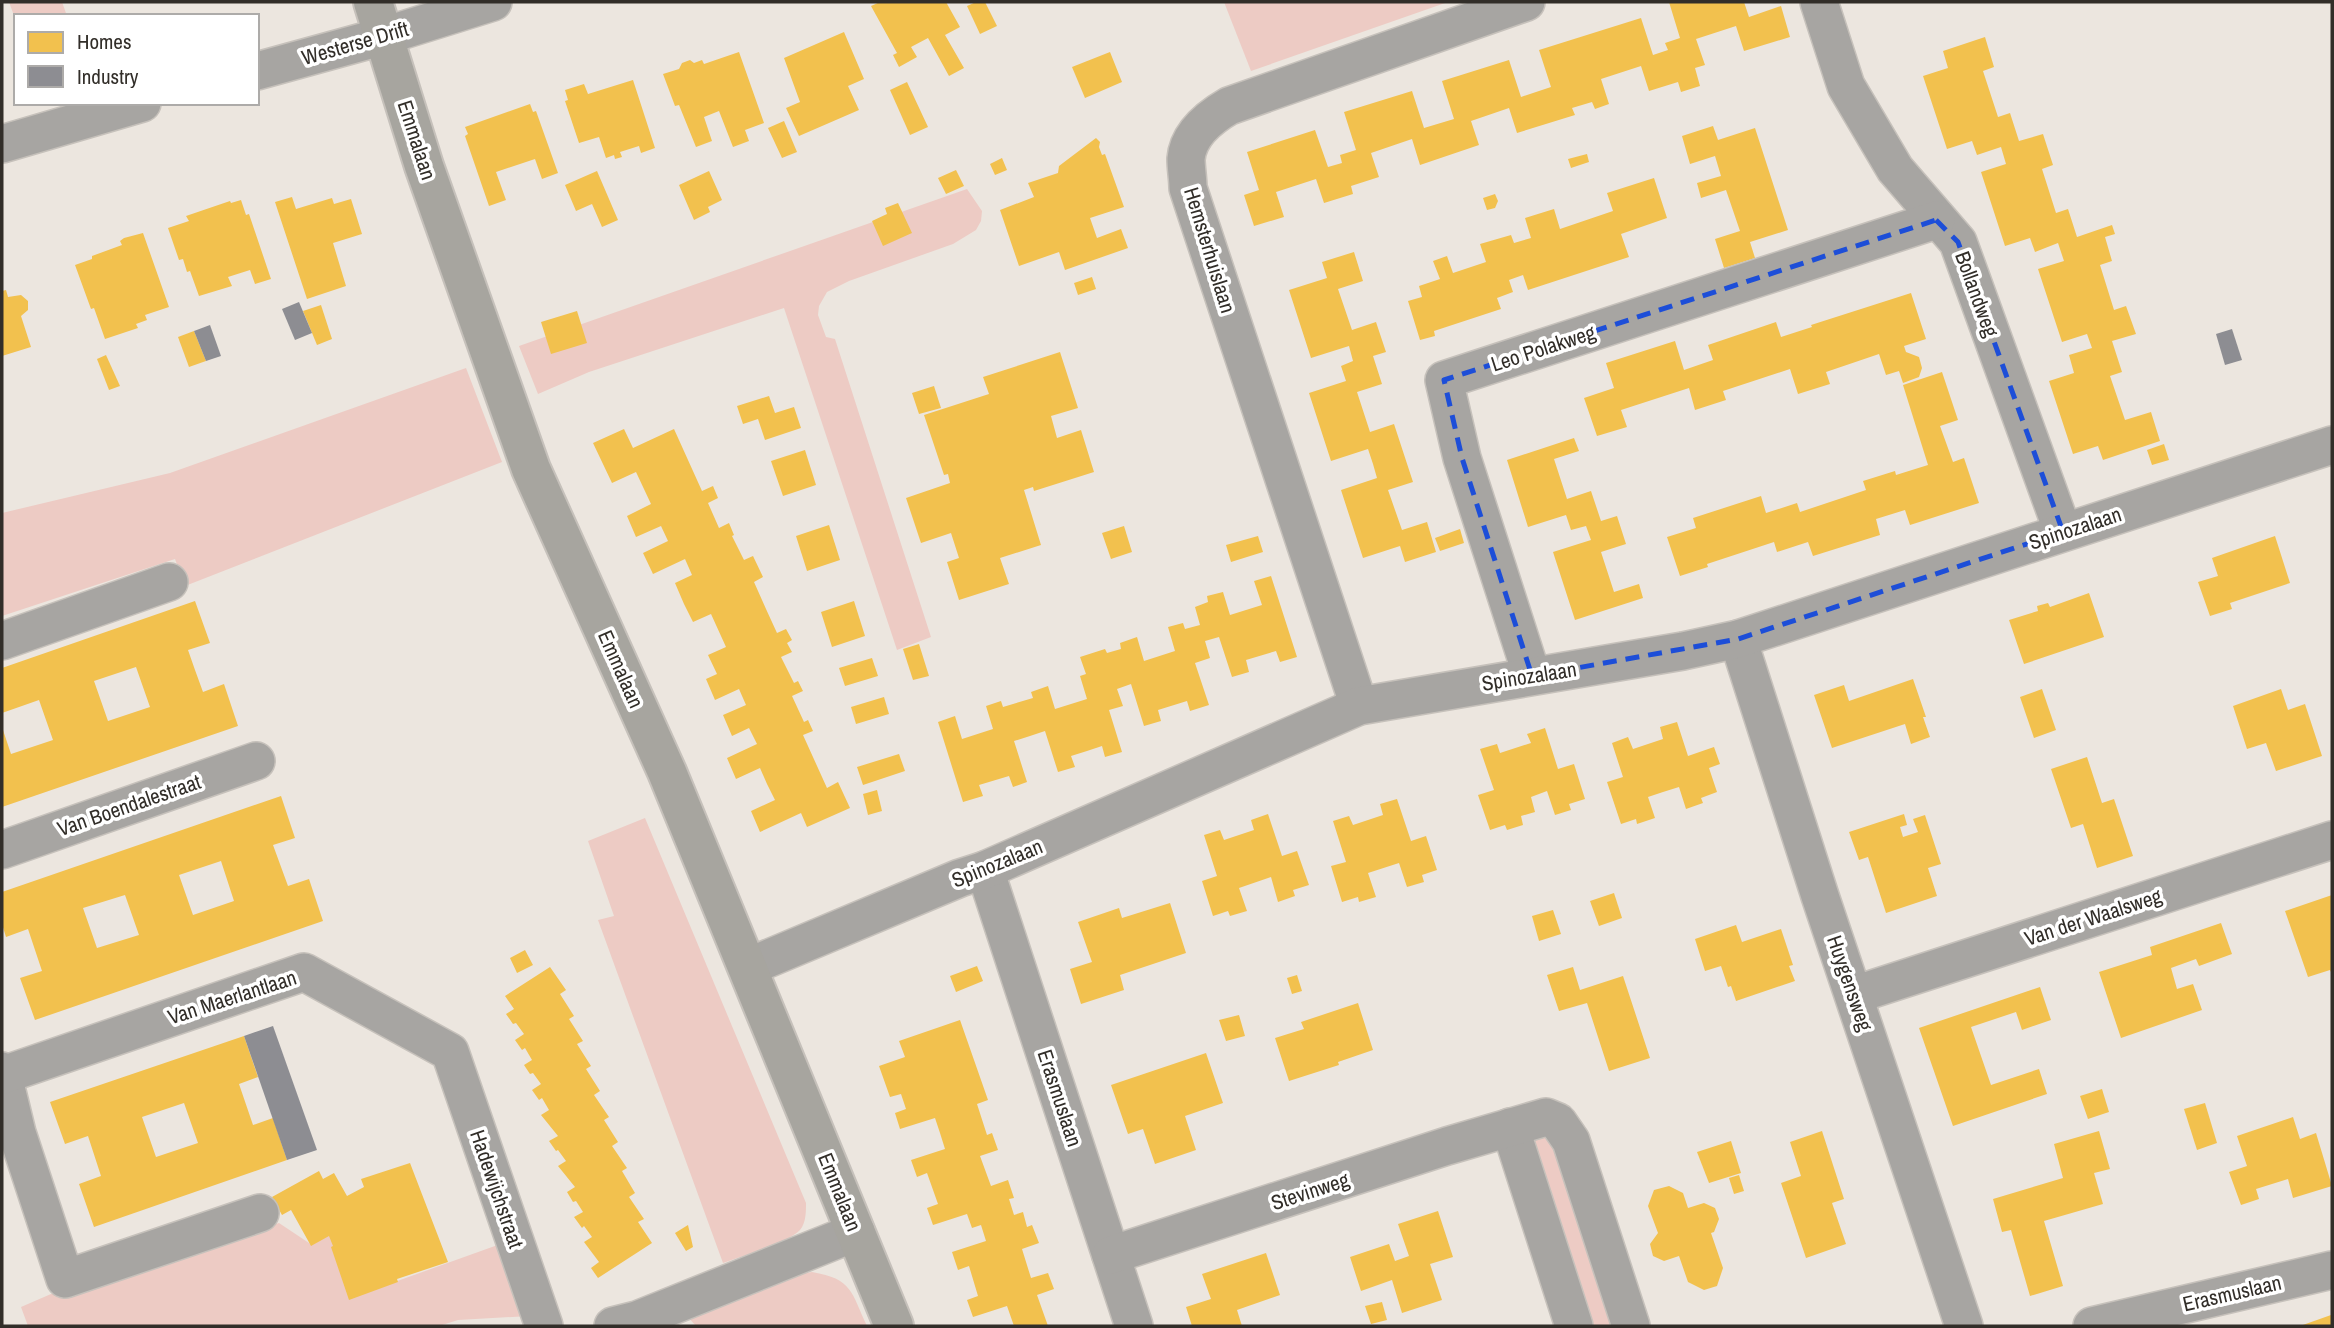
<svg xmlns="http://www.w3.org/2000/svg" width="2334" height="1328" font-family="'Archivo Narrow',sans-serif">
  <rect width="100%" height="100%" fill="#ece6df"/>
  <!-- green -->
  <g fill="#edcbc4">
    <polygon points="9,2 62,2 67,16 16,16 16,21"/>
    <polygon points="1224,2 1448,2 1251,71"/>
    <polygon points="967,189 982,211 981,221 976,230 953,244 849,281 827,292 819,306 818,315 826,337 835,339 931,637 897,650 784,308 589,372 538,394 519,346"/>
    <polygon points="466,368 502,462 185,586 175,559 2,616 2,513 170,473"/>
    <path d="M645,818l161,385c0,9 0,20 -6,27 -12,13 -59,26 -77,33l-125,-343 16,-4 -26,-75z"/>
    <polygon points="1550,1130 1620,1326 1589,1326 1532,1151 1533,1135"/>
    <polygon points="279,1223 312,1245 330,1234 350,1298 506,1242 529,1316 458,1320 439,1326 28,1326 21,1307 51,1294"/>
    <path d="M812,1272c41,7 39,20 55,54h-171l-10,-11 110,-40z"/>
  </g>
  <!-- homes -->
  <g fill="#f2c14e" fill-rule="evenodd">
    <polygon points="880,2 946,2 960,27 945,35 964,68 949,76 928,38 911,47 917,57 899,67 893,55 897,53 871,6"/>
    <polygon points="976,2 985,2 997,26 980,34 967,6"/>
    <polygon points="1669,2 1744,2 1749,17 1781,6 1790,37 1744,51 1736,26 1696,39 1705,65 1695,68 1700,86 1681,92 1678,82 1649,91 1641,66 1601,79 1609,104 1595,109 1592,102 1572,108 1575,115 1517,133 1509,108 1471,121 1479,145 1420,165 1412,139 1371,153 1379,177 1351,186 1353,194 1324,203 1316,179 1276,192 1284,217 1254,226 1244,195 1259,190 1247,152 1315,130 1328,167 1342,163 1340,155 1356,150 1344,112 1412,91 1424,128 1454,119 1442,81 1509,60 1521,97 1551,87 1539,50 1641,18 1653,55 1668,50 1665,43 1680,38"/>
    <polygon points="844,32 864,79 848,86 859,110 799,136 786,108 800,102 784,58"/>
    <polygon points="1985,37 1994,67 1983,71 1998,117 2010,113 2019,141 2043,134 2053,165 2042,169 2056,213 2068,209 2077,237 2112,225 2115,234 2105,237 2112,261 2100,265 2114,310 2126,306 2136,334 2112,341 2122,372 2110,376 2125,420 2151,412 2160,441 2103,460 2098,446 2073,454 2049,381 2074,373 2069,355 2092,348 2087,334 2062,342 2038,269 2064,261 2058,243 2035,252 2030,238 2005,246 1981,172 2006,164 2001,147 1977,155 1972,141 1947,149 1923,76 1948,68 1943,51"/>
    <polygon points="739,52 764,123 745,130 749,141 733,147 719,111 704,117 712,141 696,147 679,105 675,106 663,74 679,69 682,63 690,60 694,63 702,60 704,64"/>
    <polygon points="1110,52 1122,82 1085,98 1072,67"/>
    <polygon points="633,80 655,148 641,153 639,146 620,152 622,157 615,159 614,155 606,158 599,137 579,143 565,101 568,100 565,90 584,84 588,94"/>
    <polygon points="907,82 928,127 910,135 890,90"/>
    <polygon points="530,104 533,112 536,111 558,173 542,179 535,159 496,172 506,200 489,206 465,136 468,134 465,127"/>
    <polygon points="784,121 797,152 782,158 768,128"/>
    <polygon points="1713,126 1718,140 1755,128 1788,230 1750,242 1755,258 1724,268 1715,239 1740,231 1726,190 1701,198 1697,183 1721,176 1715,156 1690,164 1682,136"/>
    <polygon points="1096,138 1100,142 1099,147 1102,155 1105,154 1124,207 1090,218 1097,238 1121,229 1128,248 1065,270 1059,252 1019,266 1000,210 1034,197 1028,183 1058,173 1059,166"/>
    <polygon points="1587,154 1589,162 1571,168 1568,159"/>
    <polygon points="1002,158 1007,170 995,175 990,164"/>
    <polygon points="956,170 964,186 946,194 938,178"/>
    <polygon points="597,171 618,220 602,227 592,204 576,211 565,185"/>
    <polygon points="709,171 722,200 708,207 710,212 694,220 679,185"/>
    <polygon points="1654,178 1667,218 1621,234 1629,257 1528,290 1523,275 1509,280 1513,292 1497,298 1501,309 1434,331 1435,336 1420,340 1408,301 1422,297 1419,286 1440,279 1433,261 1447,256 1453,273 1486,262 1480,244 1511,235 1514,243 1531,238 1525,218 1554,209 1560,229 1613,211 1607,193"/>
    <polygon points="1495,194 1498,201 1495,208 1487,210 1483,198"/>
    <polygon points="292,197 296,209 332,198 334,204 351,199 362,234 333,243 346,286 307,299 275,202"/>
    <polygon points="241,200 246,215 249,214 271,279 255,284 250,270 228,277 232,286 199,296 190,271 187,272 183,259 179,260 168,228 189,221 186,216 230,201 231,203"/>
    <polygon points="898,203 912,233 883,246 872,221 887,214 885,208"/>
    <polygon points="143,233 169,307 145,315 147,320 136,324 138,328 105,339 94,308 91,309 75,265 92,259 92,256 122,245 120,241 124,238"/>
    <polygon points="1354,252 1363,281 1338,289 1352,330 1376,322 1386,352 1373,356 1382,384 1357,392 1370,432 1394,424 1413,482 1388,490 1402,530 1427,522 1436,552 1405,562 1400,546 1363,558 1341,490 1377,478 1373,464 1368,449 1331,461 1309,393 1346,381 1341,366 1353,361 1349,346 1311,358 1289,290 1327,278 1322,262"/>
    <polygon points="1092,277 1096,289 1078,295 1074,283"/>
    <polygon points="6,290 8,297 21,295 28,301 28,310 21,316 31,347 2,356 2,291"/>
    <polygon points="1911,293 1926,339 1904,346 1906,352 1919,357 1922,368 1919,377 1903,383 1899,371 1886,375 1879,354 1826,372 1830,384 1798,394 1790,369 1723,391 1726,400 1695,410 1689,388 1621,410 1627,427 1597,436 1584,398 1614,388 1606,363 1675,341 1684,370 1713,360 1708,345 1776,322 1781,337 1812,327 1811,325"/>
    <polygon points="321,305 332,339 317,345 303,311"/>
    <polygon points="577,311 587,343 551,354 541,322"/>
    <polygon points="194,331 206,361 189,367 178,337"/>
    <polygon points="1060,352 1078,408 1051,416 1057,438 1081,430 1094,472 1034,491 1033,487 1024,490 1041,545 1000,558 1009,584 959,600 947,562 959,558 951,533 921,543 906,498 950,483 948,474 944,475 924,415 989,394 983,377"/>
    <polygon points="106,355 120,386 109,390 97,359"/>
    <polygon points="1942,372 1958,420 1940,426 1953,462 1964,458 1979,503 1910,525 1905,510 1876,519 1880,535 1813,556 1808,542 1777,552 1774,542 1707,564 1708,567 1680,576 1667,537 1696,528 1693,518 1761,496 1766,513 1797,503 1800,512 1866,490 1863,481 1895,471 1896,475 1928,465 1903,385"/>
    <polygon points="934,386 941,408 919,414 912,393"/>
    <polygon points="769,396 775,413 794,407 801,428 765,440 758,419 743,424 737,406"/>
    <polygon points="624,429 633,448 674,429 702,491 713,486 718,498 708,503 719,528 729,523 734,535 732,536 744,560 753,556 763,577 754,582 766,609 777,633 786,629 792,640 787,643 792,652 781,657 794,683 798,681 803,691 792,696 804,722 808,720 813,731 803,735 827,788 838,782 850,808 807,827 801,813 760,832 751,811 775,800 767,784 760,768 736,779 727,758 757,744 749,728 732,736 723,715 746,705 739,689 715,700 706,679 717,674 708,655 726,647 711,614 693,622 684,604 675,583 692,575 685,559 653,574 643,553 668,541 661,526 636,537 627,516 651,504 636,472 612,483 593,443"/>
    <polygon points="1574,438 1579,451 1554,459 1567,499 1591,491 1601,521 1617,516 1626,544 1601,552 1614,592 1639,584 1643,598 1575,620 1553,552 1591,540 1586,526 1571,530 1566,515 1528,527 1507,460"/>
    <polygon points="2164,444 2169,460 2152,465 2147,450"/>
    <polygon points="805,450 816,485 783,496 771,461"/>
    <polygon points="829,525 840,560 807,571 796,536"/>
    <polygon points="1124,526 1132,552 1111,559 1102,533"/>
    <polygon points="1460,529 1464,543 1440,551 1435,538"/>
    <polygon points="1258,536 1263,552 1231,562 1226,545"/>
    <polygon points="2275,536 2290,583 2230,603 2232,609 2210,616 2198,582 2218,576 2212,558"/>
    <polygon points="1271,576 1297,657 1280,662 1276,651 1246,660 1249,672 1232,677 1219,637 1205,641 1210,658 1195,663 1209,705 1190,711 1187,701 1158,710 1161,721 1144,726 1131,684 1117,689 1123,706 1109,710 1122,752 1105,757 1102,746 1087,751 1071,756 1075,767 1058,772 1045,731 1030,736 1014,741 1027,782 1013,787 1009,776 979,785 983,796 963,802 938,722 955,716 962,739 993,729 986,706 1001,701 1003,707 1033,698 1031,692 1048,686 1055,709 1087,699 1080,676 1086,674 1080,657 1105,649 1107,653 1121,649 1120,643 1137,637 1144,661 1175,651 1168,627 1183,623 1185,629 1200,625 1195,607 1208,602 1207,596 1223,592 1230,615 1262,605 1254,581"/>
    <polygon points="2089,593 2104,637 2024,664 2009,620 2038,611 2037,606 2048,603 2050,607"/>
    <path d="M195,601l15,42 -22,7 7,20 8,22 21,-8 14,42 -236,81v-80l9,27 42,-14 -14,-40 -37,13v-45zM136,667l14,40 -42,14 -14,-40z"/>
    <polygon points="854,601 865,636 832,647 821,612"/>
    <polygon points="919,644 929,676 913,680 903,649"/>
    <polygon points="872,658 878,676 845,686 839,668"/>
    <polygon points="1913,679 1926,717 1923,717 1930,737 1911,744 1905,724 1832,748 1814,695 1844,685 1849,701"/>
    <polygon points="2042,689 2056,730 2034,738 2020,697"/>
    <polygon points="2281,689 2288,710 2305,704 2322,756 2276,771 2266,743 2247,749 2233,706"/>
    <polygon points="884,697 889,714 856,724 851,707"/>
    <polygon points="1677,722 1688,756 1714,747 1720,764 1709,768 1717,792 1701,798 1703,803 1686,809 1679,787 1663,792 1648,797 1655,818 1637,824 1636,819 1621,824 1607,782 1623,777 1612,743 1628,737 1633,749 1663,739 1660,727"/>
    <polygon points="1545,728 1558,769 1574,764 1585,799 1569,804 1571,810 1555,815 1547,791 1531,797 1535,812 1521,816 1523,825 1507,830 1505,825 1490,830 1478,795 1494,790 1480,749 1497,744 1500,753 1531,743 1527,734"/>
    <polygon points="899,754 905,771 863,785 857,767"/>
    <polygon points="2087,757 2102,803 2114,799 2133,856 2097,868 2083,824 2071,828 2051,769"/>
    <polygon points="877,790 882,811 868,815 863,794"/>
    <path d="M281,796l14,42 -22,7 15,41 21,-7 14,42 -288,99 -15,-42 22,-7 -14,-42 -22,8 -4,-13v-32zM221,861l13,40 -41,14 -14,-40zM125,895l14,40 -42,13 -14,-40z"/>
    <polygon points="1397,799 1411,841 1426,836 1437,870 1422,875 1424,882 1407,887 1399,863 1368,873 1376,897 1359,902 1358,897 1342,902 1331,866 1346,862 1333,821 1349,816 1353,825 1383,815 1380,804"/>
    <polygon points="1268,814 1282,856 1297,851 1309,885 1293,890 1295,896 1278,902 1271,877 1239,888 1247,911 1230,916 1228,911 1213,916 1202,881 1217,876 1204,835 1220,830 1224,840 1254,830 1251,820"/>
    <polygon points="1904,814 1907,825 1900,827 1903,837 1918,832 1913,819 1925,815 1941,864 1928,868 1937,896 1886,913 1868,857 1859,860 1849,832"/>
    <polygon points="1614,893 1622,918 1599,926 1590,901"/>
    <polygon points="2332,895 2332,974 2330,970 2308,977 2285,911"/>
    <polygon points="1170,903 1186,953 1120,975 1124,990 1081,1004 1070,969 1092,962 1078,922 1119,908 1122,918"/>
    <polygon points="1553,910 1561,934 1539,941 1532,916"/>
    <polygon points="2221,923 2232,954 2199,966 2196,959 2171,968 2177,989 2193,984 2202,1010 2121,1038 2099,972 2152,955 2150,947"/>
    <polygon points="1736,925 1742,942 1781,929 1793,965 1789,966 1795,981 1736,1001 1731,986 1728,987 1721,966 1705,971 1695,939"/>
    <polygon points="525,950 533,965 517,973 510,958"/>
    <polygon points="977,966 983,981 956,992 950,976"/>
    <polygon points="550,967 566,990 560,994 574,1016 569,1019 583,1041 577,1044 591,1066 586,1069 600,1091 594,1095 609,1117 604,1120 618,1142 612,1146 627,1168 622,1171 635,1193 629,1197 644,1219 638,1222 652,1243 598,1278 591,1268 599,1262 584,1242 592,1237 584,1226 582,1228 574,1217 583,1212 576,1201 573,1202 567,1192 575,1187 558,1166 566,1161 558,1150 556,1151 549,1141 558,1136 541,1115 549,1110 542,1098 539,1100 532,1090 541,1084 533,1073 530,1074 524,1065 532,1060 525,1048 522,1050 515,1040 524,1034 516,1023 513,1024 506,1014 514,1009 505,996"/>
    <polygon points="1573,967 1580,990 1623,976 1650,1058 1609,1071 1587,1003 1559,1011 1547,975"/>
    <polygon points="1297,975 1302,991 1292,994 1287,978"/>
    <polygon points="2040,987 2051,1020 2022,1030 2016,1012 1971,1027 1991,1085 2039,1069 2047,1094 1953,1126 1919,1028"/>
    <polygon points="1358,1003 1373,1050 1338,1062 1339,1065 1289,1081 1275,1038 1304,1029 1301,1022"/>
    <polygon points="1239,1015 1245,1036 1226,1041 1219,1020"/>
    <polygon points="960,1020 988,1100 977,1104 987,1135 992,1133 998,1150 980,1156 991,1186 1008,1180 1014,1198 1009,1199 1014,1215 1023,1212 1027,1227 1032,1225 1039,1243 1022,1249 1031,1278 1048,1273 1054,1289 1037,1295 1048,1326 1014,1326 1007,1306 973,1317 967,1300 978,1296 969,1266 958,1270 952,1252 986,1241 981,1225 972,1228 967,1214 933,1225 927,1208 938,1204 927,1173 917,1177 911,1160 945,1149 940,1133 935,1118 900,1129 895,1113 906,1109 901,1094 890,1097 879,1066 905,1057 899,1041"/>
    <path d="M244,1036l14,41 -19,7 14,41 20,-7 14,42 -193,67 -15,-43 22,-8 -13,-40 -23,8 -15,-42zM184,1103l14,40 -42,14 -14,-40z"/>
    <polygon points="1206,1053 1223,1103 1185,1116 1196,1150 1155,1164 1143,1129 1128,1134 1111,1085"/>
    <polygon points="2102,1089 2109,1112 2088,1119 2080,1096"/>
    <polygon points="2205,1103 2217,1143 2197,1150 2184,1109"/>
    <polygon points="2293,1117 2300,1139 2316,1133 2332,1186 2293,1198 2288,1179 2256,1189 2259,1199 2241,1205 2229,1172 2247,1166 2237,1136"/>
    <polygon points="1822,1131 1844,1199 1832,1203 1846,1244 1806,1258 1781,1183 1801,1176 1790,1142"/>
    <polygon points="2099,1131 2110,1169 2094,1173 2103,1204 2044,1221 2063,1286 2030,1296 2011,1230 2002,1232 1993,1199 2063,1178 2054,1144"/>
    <polygon points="1731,1141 1741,1173 1709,1183 1697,1152"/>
    <polygon points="410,1163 448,1262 397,1279 398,1282 349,1300 331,1247 333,1246 329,1236 311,1246 291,1210 282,1215 272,1197 319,1171 323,1179 334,1173 347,1196 364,1187 361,1179"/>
    <polygon points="1739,1175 1744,1191 1734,1194 1729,1178"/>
    <polygon points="1669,1186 1683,1193 1688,1208 1704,1203 1715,1208 1719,1219 1714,1232 1711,1233 1723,1268 1717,1286 1704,1290 1688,1282 1679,1256 1664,1261 1653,1256 1650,1244 1658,1233 1648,1206 1654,1190"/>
    <polygon points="1438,1211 1453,1257 1430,1264 1442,1300 1402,1313 1392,1280 1361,1291 1350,1257 1389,1244 1395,1261 1409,1256 1398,1224"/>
    <polygon points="688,1225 693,1247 686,1251 675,1233"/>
    <polygon points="1266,1253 1280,1295 1237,1310 1242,1326 1192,1326 1186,1307 1211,1299 1202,1274"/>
    <polygon points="1382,1302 1387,1320 1371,1324 1365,1306"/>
    <polygon points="2331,1315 2332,1326 2300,1326"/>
  </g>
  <!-- industry -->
  <g fill="#8d8d92">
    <polygon points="299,302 312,333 295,340 282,309"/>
    <polygon points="210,325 221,356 206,361 194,331"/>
    <polygon points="2232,329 2242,360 2225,365 2216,334"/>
    <polygon points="273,1026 317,1150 287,1160 244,1036"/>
  </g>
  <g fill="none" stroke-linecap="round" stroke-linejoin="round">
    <!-- minor casing -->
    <g stroke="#c6c1bb" stroke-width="40">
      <g id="minor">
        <polyline points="1819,2 1846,86 1895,169 1958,242 2063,532"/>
        <polyline points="257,71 384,36 493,2"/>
        <polyline points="2,144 142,103"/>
        <polyline points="1738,639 1820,896 1964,1326"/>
        <polyline points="2,641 169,582"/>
        <polyline points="1532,676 1462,458 1444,380 1936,220"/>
        <path d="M1359,706l-171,-518c0,-9 -2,-20 -2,-29 2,-24 24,-42 43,-53l297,-104"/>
        <polyline points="2,850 256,761"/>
        <polyline points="985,870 1134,1326"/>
        <polyline points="748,967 960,878 985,870 1359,706 1683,651 1738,639 2332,445"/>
        <polyline points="1854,995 2332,840"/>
        <polyline points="2,1071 17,1133 65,1279 260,1213"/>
        <polyline points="3,1075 304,972 450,1052 544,1326"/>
        <polyline points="1510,1127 1574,1326"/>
        <polyline points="1111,1255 1447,1146 1546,1117 1558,1122 1571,1141 1631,1326"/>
        <polyline points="613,1326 637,1320 856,1232"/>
        <polyline points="2092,1326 2332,1270"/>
      </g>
    </g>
    <!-- secondary casing -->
    <g stroke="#c6c1bb" stroke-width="42">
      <polyline id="secondary" points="373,2 424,166 531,469 667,772 894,1326"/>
    </g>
    <!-- minor -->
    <use href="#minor" stroke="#a7a5a2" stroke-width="37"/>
    <!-- secondary -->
    <use href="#secondary" stroke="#a7a59f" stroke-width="38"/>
  </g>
  <!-- marked area -->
  <path fill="none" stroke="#1d4ed8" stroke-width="5" stroke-dasharray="14 9" stroke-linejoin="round" d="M1936,220l22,22 105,290 -325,107 -206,37 -70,-218 -18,-78z"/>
  <g text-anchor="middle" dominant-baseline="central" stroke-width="7" stroke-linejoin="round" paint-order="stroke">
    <!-- street labels -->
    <g font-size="21" fill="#322e29" stroke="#fff">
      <text transform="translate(355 43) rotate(-16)">Westerse Drift</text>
      <text transform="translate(417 140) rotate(72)">Emmalaan</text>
      <text transform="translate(1210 250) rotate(73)">Hemsterhuislaan</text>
      <text transform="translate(1977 294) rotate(70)">Bollandweg</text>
      <text transform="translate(1543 348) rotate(-18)">Leo Polakweg</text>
      <text transform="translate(2075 528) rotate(-18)">Spinozalaan</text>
      <text transform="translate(621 669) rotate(66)">Emmalaan</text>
      <text transform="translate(1529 676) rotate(-9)">Spinozalaan</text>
      <text transform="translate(129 805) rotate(-19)">Van Boendalestraat</text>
      <text transform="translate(997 863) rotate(-22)">Spinozalaan</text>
      <text transform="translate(2093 917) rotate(-18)">Van der Waalsweg</text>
      <text transform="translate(1850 983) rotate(71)">Huygensweg</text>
      <text transform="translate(232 997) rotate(-18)">Van Maerlantlaan</text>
      <text transform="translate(1060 1098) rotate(72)">Erasmuslaan</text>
      <text transform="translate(497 1189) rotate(71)">Hadewijchstraat</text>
      <text transform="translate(1310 1191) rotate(-18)">Stevinweg</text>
      <text transform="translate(840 1192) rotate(68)">Emmalaan</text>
      <text transform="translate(2232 1293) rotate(-13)">Erasmuslaan</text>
    </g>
  </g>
  <!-- border -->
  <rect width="2334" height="1328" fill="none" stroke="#322e29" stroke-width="7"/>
  <!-- legend -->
  <rect x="14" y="14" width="245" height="91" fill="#ffffff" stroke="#adaba9" stroke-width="2"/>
  <rect x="28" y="32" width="35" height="21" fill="#f2c14e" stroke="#adaba9" stroke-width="2"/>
  <text x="77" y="49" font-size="21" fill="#322e29">Homes</text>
  <rect x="28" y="66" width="35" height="21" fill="#8d8d92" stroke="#adaba9" stroke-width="2"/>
  <text x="77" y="84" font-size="21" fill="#322e29">Industry</text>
</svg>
